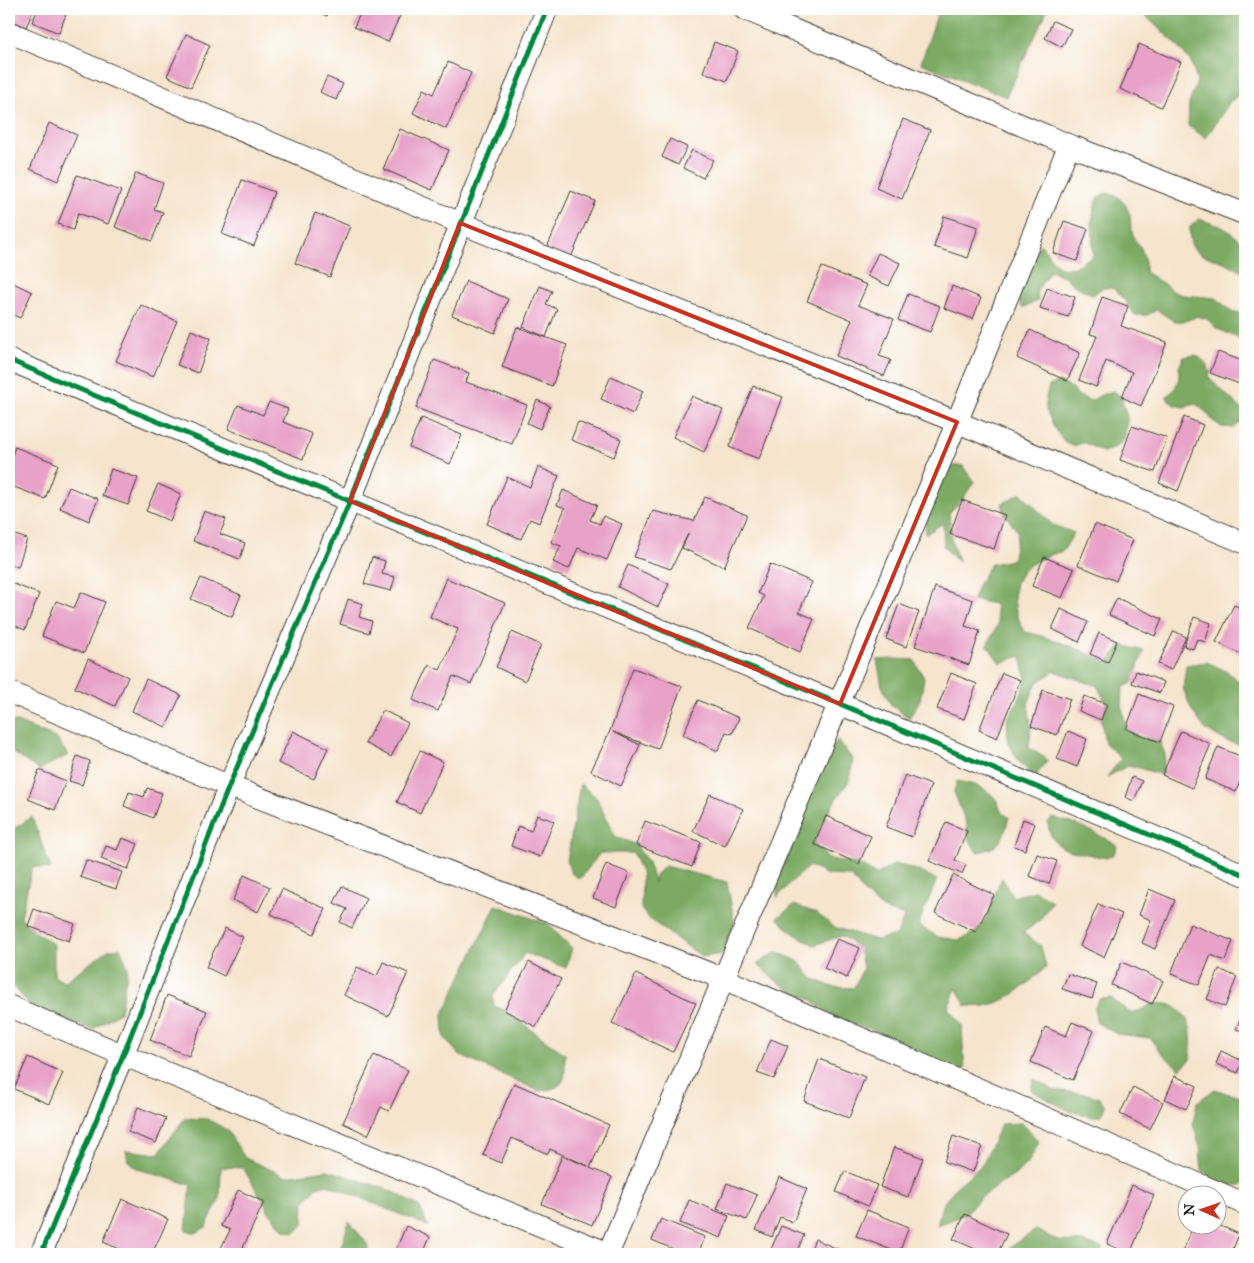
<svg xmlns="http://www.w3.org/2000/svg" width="1254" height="1263" font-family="'IM FELL Great Primer',serif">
  <rect width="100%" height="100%" fill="#fff"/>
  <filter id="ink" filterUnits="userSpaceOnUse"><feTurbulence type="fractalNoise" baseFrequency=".02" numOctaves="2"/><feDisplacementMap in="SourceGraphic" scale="10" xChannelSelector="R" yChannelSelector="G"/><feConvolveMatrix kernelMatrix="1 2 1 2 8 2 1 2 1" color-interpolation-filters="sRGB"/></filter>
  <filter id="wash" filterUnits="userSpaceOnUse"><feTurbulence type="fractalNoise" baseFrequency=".0096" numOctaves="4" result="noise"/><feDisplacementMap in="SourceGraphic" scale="20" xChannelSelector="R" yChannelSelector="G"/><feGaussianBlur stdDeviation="1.12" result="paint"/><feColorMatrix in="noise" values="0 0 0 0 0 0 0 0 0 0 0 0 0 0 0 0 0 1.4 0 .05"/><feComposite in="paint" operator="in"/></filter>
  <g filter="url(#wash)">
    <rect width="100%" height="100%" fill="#f6e4cc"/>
    <!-- forest -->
    <g fill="#7caa64" stroke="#4c6340">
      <polygon points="939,9 1048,9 1006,97 921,63"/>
      <polygon points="1143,9 1245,9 1245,89 1229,103 1206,138 1188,126 1189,104 1197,81 1190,60 1175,43 1141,12"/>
      <path d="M1106,193l11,3 8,8 5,11 1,13 3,11 7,9 4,13v11l19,12 8,7 10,4 34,3 17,15 11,-1 1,-3v30l-7,-1 -12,-5 -10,-5 -9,-9 -10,-3c-19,10 -24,5 -40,-6l-10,5h-12c-5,-6 -15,-23 -21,-26 -3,-2 -9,-1 -12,-1l-9,7 -21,-11 -8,-8 -14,-5 -13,19 1,11 -16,7 -5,-10 14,-48 10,-5 14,18 8,6 11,-2 19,-11 -1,-36 5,-22z"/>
      <path d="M1199,219l21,7 9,5 16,14v30c-6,-5 -13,-10 -21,-13 -21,-8 -37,-6 -34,-35z"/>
      <path d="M1195,355c9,5 17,12 14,23l36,34c0,8 -6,12 -12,16l-11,-1 -9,-6 -7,-9 -10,-8 -12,3 -10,-2 -8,-8 9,-8 4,-11v-11l5,-10z"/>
      <path d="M1060,382l10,5 9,9 12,5 10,-6 12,-4 9,6c0,8 3,12 5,20 0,3 0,8 -1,12 -2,15 -9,19 -23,23l-20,-10 -9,4 -10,-5 -8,-10 -10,-21v-12l3,-12z"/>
      <polygon points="962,465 974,482 962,500 949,513 952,543 959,563 944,547 943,523 926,534 925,510 948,467"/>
      <path d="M1021,493l32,32 21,8 -11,18c-31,9 -56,21 -47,59 1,7 6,15 9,22 29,6 56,18 83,30l14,-17 22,6 -12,32 -9,5 -1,20 5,21 10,7 23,6 5,12 -3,21 -33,-10 -22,12 14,-18 -16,-16 -4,-23 6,-16 -10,-18 -43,-15 -18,13 -8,20 3,22 -2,22 19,12 -13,17 -16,-15 -11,-20 -1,-23 12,-19 7,-21 -5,-23 -21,7 -13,-18 11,-20 -3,-21 -22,-4 6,-17 12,-19 21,-4 6,-28 -13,-17 -3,-11z"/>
      <polygon points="893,659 914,660 924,678 920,700 909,718 891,705 882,686 877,660"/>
      <polygon points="1207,662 1228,672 1245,687 1245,746 1226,741 1205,729 1192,711 1183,688 1186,665"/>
      <polygon points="9,722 17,722 57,739 68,755 39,770 9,750"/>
      <path d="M838,740l15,20 -4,21 -13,18 -10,17 -7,21 -5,7 15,15 22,4 8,1 17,11 19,-11 22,6 20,10 -19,45 20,12 21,3 17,-8 13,-18 5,-19 8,-17 11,19 22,-6 17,10 -12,19 -17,13 18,13 5,21c-16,15 -34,32 -56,38 -7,2 -16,1 -24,1l-10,-18 -8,20 14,17 1,22 2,22 -21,9 -20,-13 -12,-18 -21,-8 -19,-10 -21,-5 -20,-9 -19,-15 -20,-8 -18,-13 -17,-15 20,-12 21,9 14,17 20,9 22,1 9,-20 -4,-20 -17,-12 -28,9 -21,-12 -16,-15 17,-13 22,8 18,14 42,13 21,-5 7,-19 -21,-7 -18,-15 -14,-18 -23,-1 -19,-9 -17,15 -15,17 1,-21 18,-39 4,-21 24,-61z"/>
      <path d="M957,781c14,2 32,7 40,20 5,10 1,10 12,16 -6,22 -7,31 -32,35 -6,-8 -11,-16 -10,-27l-13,-33z"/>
      <polygon points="580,784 596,797 615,836 636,845 648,862 654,882 656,874 665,866 727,882 737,937 723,954 702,957 648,918 641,909 642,875 633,853 600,853 580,879 571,873 567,861"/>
      <polygon points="32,817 51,869 32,867 21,917 28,926 54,945 54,976 64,982 108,950 120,948 128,967 120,1012 93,1029 39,1015 9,982 9,832"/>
      <path d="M1052,818c23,4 46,15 65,28 -2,7 -4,10 -11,12l-38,-8c-13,-5 -19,-14 -20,-28z"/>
      <path d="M496,905l52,19 24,24 -6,20 -41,-15 -32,43 1,10 10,4 61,44c0,25 3,34 -26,37l-69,-31 -11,-5 -15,-18 -1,-23z"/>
      <path d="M1111,998l19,15c3,-1 8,-2 11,-3 4,-1 7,-5 11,-6 5,-1 14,-1 19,1 24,12 21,32 19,55l-10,9c-12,-9 -22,-19 -30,-31l-33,-4 -20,-11 -3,-15 6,-9z"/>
      <polygon points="1034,1079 1053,1090 1087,1094 1098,1097 1105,1105 1102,1115 1091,1117 1069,1111 1031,1090"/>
      <polygon points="1215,1089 1229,1094 1245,1097 1245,1184 1241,1185 1219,1185 1202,1170 1200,1147 1193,1124 1197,1102"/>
      <polygon points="185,1118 207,1119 227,1130 245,1158 285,1176 328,1170 392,1191 420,1207 428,1226 327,1184 317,1187 304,1202 303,1225 295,1233 284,1230 269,1212 264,1202 243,1168 221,1167 220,1198 206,1227 196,1233 186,1230 191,1185 138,1169 128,1161 126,1150 158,1154"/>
      <polygon points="1022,1123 1039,1142 1029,1161 1015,1175 997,1186 980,1198 965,1214 937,1226 942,1205 956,1187 982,1165 1001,1124"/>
      <polygon points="349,1221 368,1245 367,1254 339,1254"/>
      <polygon points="1036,1230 1058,1241 1083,1242 1104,1249 1100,1254 1003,1254 1017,1242"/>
    </g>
    <g id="blocks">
      <!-- building -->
      <g fill="#e8a1c7">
        <polygon points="9,9 34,9 26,27 9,19"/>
        <polygon points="38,9 68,9 59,33 32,22"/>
        <polygon points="310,9 330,9 327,16"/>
        <polygon points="362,9 403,9 388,42 354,27"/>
        <polygon points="1053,21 1071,29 1062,47 1045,38"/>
        <polygon points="186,34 210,45 191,87 167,76"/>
        <polygon points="714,42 738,51 727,81 703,72"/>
        <polygon points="1139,44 1181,62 1161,107 1120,89"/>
        <polygon points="448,62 471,73 446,129 413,113 424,89 434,94"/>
        <polygon points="327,77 343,84 336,100 320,92"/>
        <polygon points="903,119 930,130 902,199 876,188"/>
        <polygon points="49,123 77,135 58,181 30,169"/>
        <polygon points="400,129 449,150 432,190 383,169"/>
        <polygon points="670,139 687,147 678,165 662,157"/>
        <polygon points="692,150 713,160 703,178 683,168"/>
        <polygon points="136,173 163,183 154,209 163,212 152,241 115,227"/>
        <polygon points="77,175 121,191 108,224 78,213 73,230 58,224"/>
        <polygon points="242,180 274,192 254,246 222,234"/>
        <polygon points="571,191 595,201 570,260 546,250"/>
        <polygon points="315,213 350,226 330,277 295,263"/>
        <polygon points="944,216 978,227 968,258 934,247"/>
        <polygon points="1064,221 1088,229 1077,261 1053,253"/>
        <polygon points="878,253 900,263 889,286 867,276"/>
        <polygon points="822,267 867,285 858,305 894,319 879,356 891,360 884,376 836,356 852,320 807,301"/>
        <polygon points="9,281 32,292 20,318 9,313"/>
        <polygon points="466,281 508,299 495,333 452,315"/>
        <polygon points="540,286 552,291 546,304 557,309 546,337 523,327"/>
        <polygon points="952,286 981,298 973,319 944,308"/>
        <polygon points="1047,288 1075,297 1068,317 1040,308"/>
        <polygon points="908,294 940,306 930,332 898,320"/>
        <polygon points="1102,297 1128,306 1121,326 1167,342 1141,406 1122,397 1132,372 1106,361 1096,387 1079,380 1097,336 1090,334"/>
        <polygon points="141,305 177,321 153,377 116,361"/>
        <polygon points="517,327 567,345 552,386 502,367"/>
        <polygon points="191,330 211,338 198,373 177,365"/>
        <polygon points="1030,330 1080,353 1067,381 1017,358"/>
        <polygon points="1218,352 1245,362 1245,386 1210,373"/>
        <polygon points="434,360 469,373 466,382 527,405 512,444 416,408"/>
        <polygon points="611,376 643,391 633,414 601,399"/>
        <polygon points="753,386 783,397 759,459 729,447"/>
        <polygon points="692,396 723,410 704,452 673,437"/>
        <polygon points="537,400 550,406 540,429 527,423"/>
        <polygon points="269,402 288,409 283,422 312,434 303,459 228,429 238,405 263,415"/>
        <polygon points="1184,417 1203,425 1178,491 1159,483"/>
        <polygon points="421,418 462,435 450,464 409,447"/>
        <polygon points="578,422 621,439 614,457 571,440"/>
        <polygon points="1132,426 1167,438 1155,472 1120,460"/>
        <polygon points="15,447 58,464 45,499 9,485 9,464"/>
        <polygon points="538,467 559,476 539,523 530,519 521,539 487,524 507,477 530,487"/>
        <polygon points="111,469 138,478 128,505 102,496"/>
        <polygon points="158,484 181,494 170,521 146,511"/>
        <polygon points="69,487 98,499 89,521 60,508"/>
        <polygon points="563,490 597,505 590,520 600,524 603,516 622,524 607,560 578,548 569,569 553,562 561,546 551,542 565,508 557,505"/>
        <polygon points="705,497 747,515 724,567 682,548 688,534 671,569 634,557 653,511 694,521"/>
        <polygon points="962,500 1005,515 994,549 950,534"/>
        <polygon points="204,511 226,519 220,534 245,543 240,559 193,541"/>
        <polygon points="1095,524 1133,540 1116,581 1078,565"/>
        <polygon points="9,533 27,539 18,567 9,564"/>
        <polygon points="372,557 385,561 382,574 395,577 391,591 364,584"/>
        <polygon points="1044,557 1074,569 1062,598 1032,586"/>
        <polygon points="770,564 812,582 799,612 814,619 800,652 749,628 764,596 758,593"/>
        <polygon points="628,565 669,584 658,607 618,587"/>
        <polygon points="201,578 241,595 232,617 191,599"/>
        <polygon points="446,578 505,603 471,684 453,676 438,711 413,700 429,665 440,670 458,629 430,617"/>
        <polygon points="9,582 39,594 25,630 9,623"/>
        <polygon points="935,587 973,600 965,626 980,631 969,665 915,646"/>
        <polygon points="81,592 105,602 84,653 42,636 56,601 74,608"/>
        <polygon points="1117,598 1162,619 1155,636 1109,615"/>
        <polygon points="348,599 363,604 359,617 372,621 369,633 340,624"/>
        <polygon points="899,604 919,612 906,647 886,639"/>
        <polygon points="1234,605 1245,610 1245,649 1243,655 1216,642"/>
        <polygon points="1061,609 1088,622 1079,642 1052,629"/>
        <polygon points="1194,617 1211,623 1205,642 1197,639 1193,649 1184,646"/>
        <polygon points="1174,631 1186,637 1171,670 1158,664"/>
        <polygon points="512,632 541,645 525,681 496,667"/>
        <polygon points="1099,633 1117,641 1108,662 1090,654"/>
        <polygon points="88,659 128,677 115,706 75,688"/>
        <polygon points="633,668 682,686 658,749 613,732 640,745 621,786 591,771 610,731"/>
        <polygon points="1136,671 1164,682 1160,693 1132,683"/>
        <polygon points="951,673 977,684 964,719 937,709"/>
        <polygon points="1002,673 1020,680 997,738 979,730"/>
        <polygon points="146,679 181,695 166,727 132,711"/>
        <polygon points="1043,690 1070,699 1057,735 1031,726"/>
        <polygon points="1139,694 1173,707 1160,742 1126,729"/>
        <polygon points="1084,696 1107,704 1101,720 1079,711"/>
        <polygon points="698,700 739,718 732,734 726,732 718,751 683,735"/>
        <polygon points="383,710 408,723 391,757 365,743"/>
        <polygon points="293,731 328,748 314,779 278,763"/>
        <polygon points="1068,731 1087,739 1077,767 1057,759"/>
        <polygon points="1181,731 1211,744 1192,788 1162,775"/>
        <polygon points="1218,747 1245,758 1245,769 1236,792 1205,779"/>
        <polygon points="420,751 443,762 420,813 397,802"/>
        <polygon points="77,756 90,761 82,785 69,781"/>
        <polygon points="39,770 66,781 55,810 28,799"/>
        <polygon points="905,775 931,785 912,837 886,827"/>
        <polygon points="1132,777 1142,781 1134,801 1125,797"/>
        <polygon points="147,788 162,793 153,818 124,806 129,792 144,797"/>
        <polygon points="710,794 743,809 725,846 693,831"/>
        <polygon points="537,815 554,821 540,857 511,846 518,826 531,831"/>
        <polygon points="826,816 871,836 859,864 814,844"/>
        <polygon points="1023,819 1035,824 1025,850 1014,846"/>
        <polygon points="645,821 701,842 692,867 636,845"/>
        <polygon points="946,822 967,831 955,860 966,865 962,874 929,861"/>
        <polygon points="122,838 138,844 128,869 101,859 106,846 117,850"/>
        <polygon points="1037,854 1057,861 1049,884 1029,876"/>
        <polygon points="86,860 122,872 116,889 80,877"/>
        <polygon points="606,864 629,873 616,907 593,898"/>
        <polygon points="244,875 270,887 258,912 233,900"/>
        <polygon points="953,875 994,895 976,932 935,913"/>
        <polygon points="342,886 366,898 352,928 340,922 347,909 334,903"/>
        <polygon points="282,889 326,909 314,934 271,914"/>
        <polygon points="1149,889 1175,900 1155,949 1142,943 1151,920 1139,915"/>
        <polygon points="1098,904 1122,914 1104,957 1080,946"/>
        <polygon points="34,909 75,924 69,941 28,926"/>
        <polygon points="1190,924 1233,941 1225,961 1211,955 1199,985 1171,974"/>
        <polygon points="225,928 243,937 224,976 206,967"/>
        <polygon points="837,939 860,948 847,978 824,968"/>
        <polygon points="383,962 408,973 388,1016 344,995 357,967 377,976"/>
        <polygon points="529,962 561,979 536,1027 504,1010"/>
        <polygon points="1122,962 1163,981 1152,1004 1111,985"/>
        <polygon points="1219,969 1237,977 1225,1007 1207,999"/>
        <polygon points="636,974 696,1003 673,1052 612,1023"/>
        <polygon points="1068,974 1097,984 1092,999 1062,989"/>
        <polygon points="167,995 207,1011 189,1056 150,1040"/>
        <polygon points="1245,1007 1245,1032 1236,1029"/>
        <polygon points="1072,1022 1094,1031 1073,1080 1031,1062 1045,1027 1066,1036"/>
        <polygon points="771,1039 788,1046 774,1079 757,1073"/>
        <polygon points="1221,1051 1243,1061 1238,1073 1216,1064"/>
        <polygon points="374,1055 408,1070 389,1111 381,1107 368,1135 343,1123"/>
        <polygon points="28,1057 63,1073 49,1104 14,1089"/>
        <polygon points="819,1059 865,1077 849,1118 804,1101"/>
        <polygon points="1175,1076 1197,1086 1186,1109 1165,1099"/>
        <polygon points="514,1083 609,1125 590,1168 612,1177 592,1225 542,1204 562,1156 588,1166 550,1149 548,1154 512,1138 501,1163 483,1155"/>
        <polygon points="1133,1087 1163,1102 1150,1129 1120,1114"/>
        <polygon points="138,1107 166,1118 156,1143 128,1132"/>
        <polygon points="953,1136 982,1146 973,1172 944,1162"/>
        <polygon points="894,1147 923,1158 908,1197 880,1187"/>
        <polygon points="845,1171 877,1185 868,1206 836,1192"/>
        <polygon points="779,1177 807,1189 793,1222 780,1217 772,1237 756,1230"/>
        <polygon points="727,1183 757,1195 747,1220 717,1209"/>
        <polygon points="1132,1185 1154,1195 1130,1254 1107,1244"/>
        <polygon points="238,1190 264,1202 240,1254 218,1254 230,1230 221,1226"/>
        <polygon points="122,1199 168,1219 152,1254 131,1254 103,1242"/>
        <polygon points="689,1200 729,1216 721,1238 680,1223"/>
        <polygon points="867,1210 909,1227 899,1253 856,1236"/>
        <polygon points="965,1214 1007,1234 997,1254 986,1254 953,1239"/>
        <polygon points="661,1219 705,1237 698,1254 685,1254 652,1240"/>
        <polygon points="1216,1224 1239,1234 1231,1254 1190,1254 1183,1251 1193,1226 1216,1226"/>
        <polygon points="406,1226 430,1237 423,1254 394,1254"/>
        <polygon points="781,1226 804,1235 796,1254 769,1254"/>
        <polygon points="815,1239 846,1253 845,1254 809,1254"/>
      </g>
    </g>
  </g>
  <g filter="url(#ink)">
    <use href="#blocks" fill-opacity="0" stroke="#3d3a36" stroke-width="1"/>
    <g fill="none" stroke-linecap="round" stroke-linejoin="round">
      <!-- street casing -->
      <g stroke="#3d3a36" stroke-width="23">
        <g id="street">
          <polyline points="744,9 1069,145 1245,214"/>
          <polyline points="9,32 460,223 957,422 1245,543"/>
          <polyline points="9,360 840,704 1245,875"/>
          <polyline points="9,692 229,786 724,979 1245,1204"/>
          <polyline points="9,1006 123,1055 610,1254"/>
          <polyline points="41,1254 123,1055 229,786 350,501 547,9"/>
          <polyline points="608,1254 957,422 1069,145"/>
        </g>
      </g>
      <!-- street -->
      <use href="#street" stroke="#fff" stroke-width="21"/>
      <!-- cycleway casing -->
      <g stroke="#fff" stroke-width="8">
        <g id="cycleway">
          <polyline points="9,360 840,704 1245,875"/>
          <polyline points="41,1254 123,1055 229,786 350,501 547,9"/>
        </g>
      </g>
      <!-- cycleway -->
      <use href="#cycleway" stroke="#00873e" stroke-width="5"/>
    </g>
  </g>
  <!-- marked area -->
  <path fill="none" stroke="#c8321e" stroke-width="4" stroke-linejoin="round" d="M460,223l497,199 -117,282 -490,-203z"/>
  <!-- margin -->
  <rect width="1254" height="1263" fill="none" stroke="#fff" stroke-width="30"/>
  <!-- north arrow -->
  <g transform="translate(1202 1210) rotate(272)"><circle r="24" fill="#ffffff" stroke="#a4a4a4"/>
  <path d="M0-4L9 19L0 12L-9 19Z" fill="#c8321e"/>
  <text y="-8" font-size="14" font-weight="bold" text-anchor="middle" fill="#1c1c1c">N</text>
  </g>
</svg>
